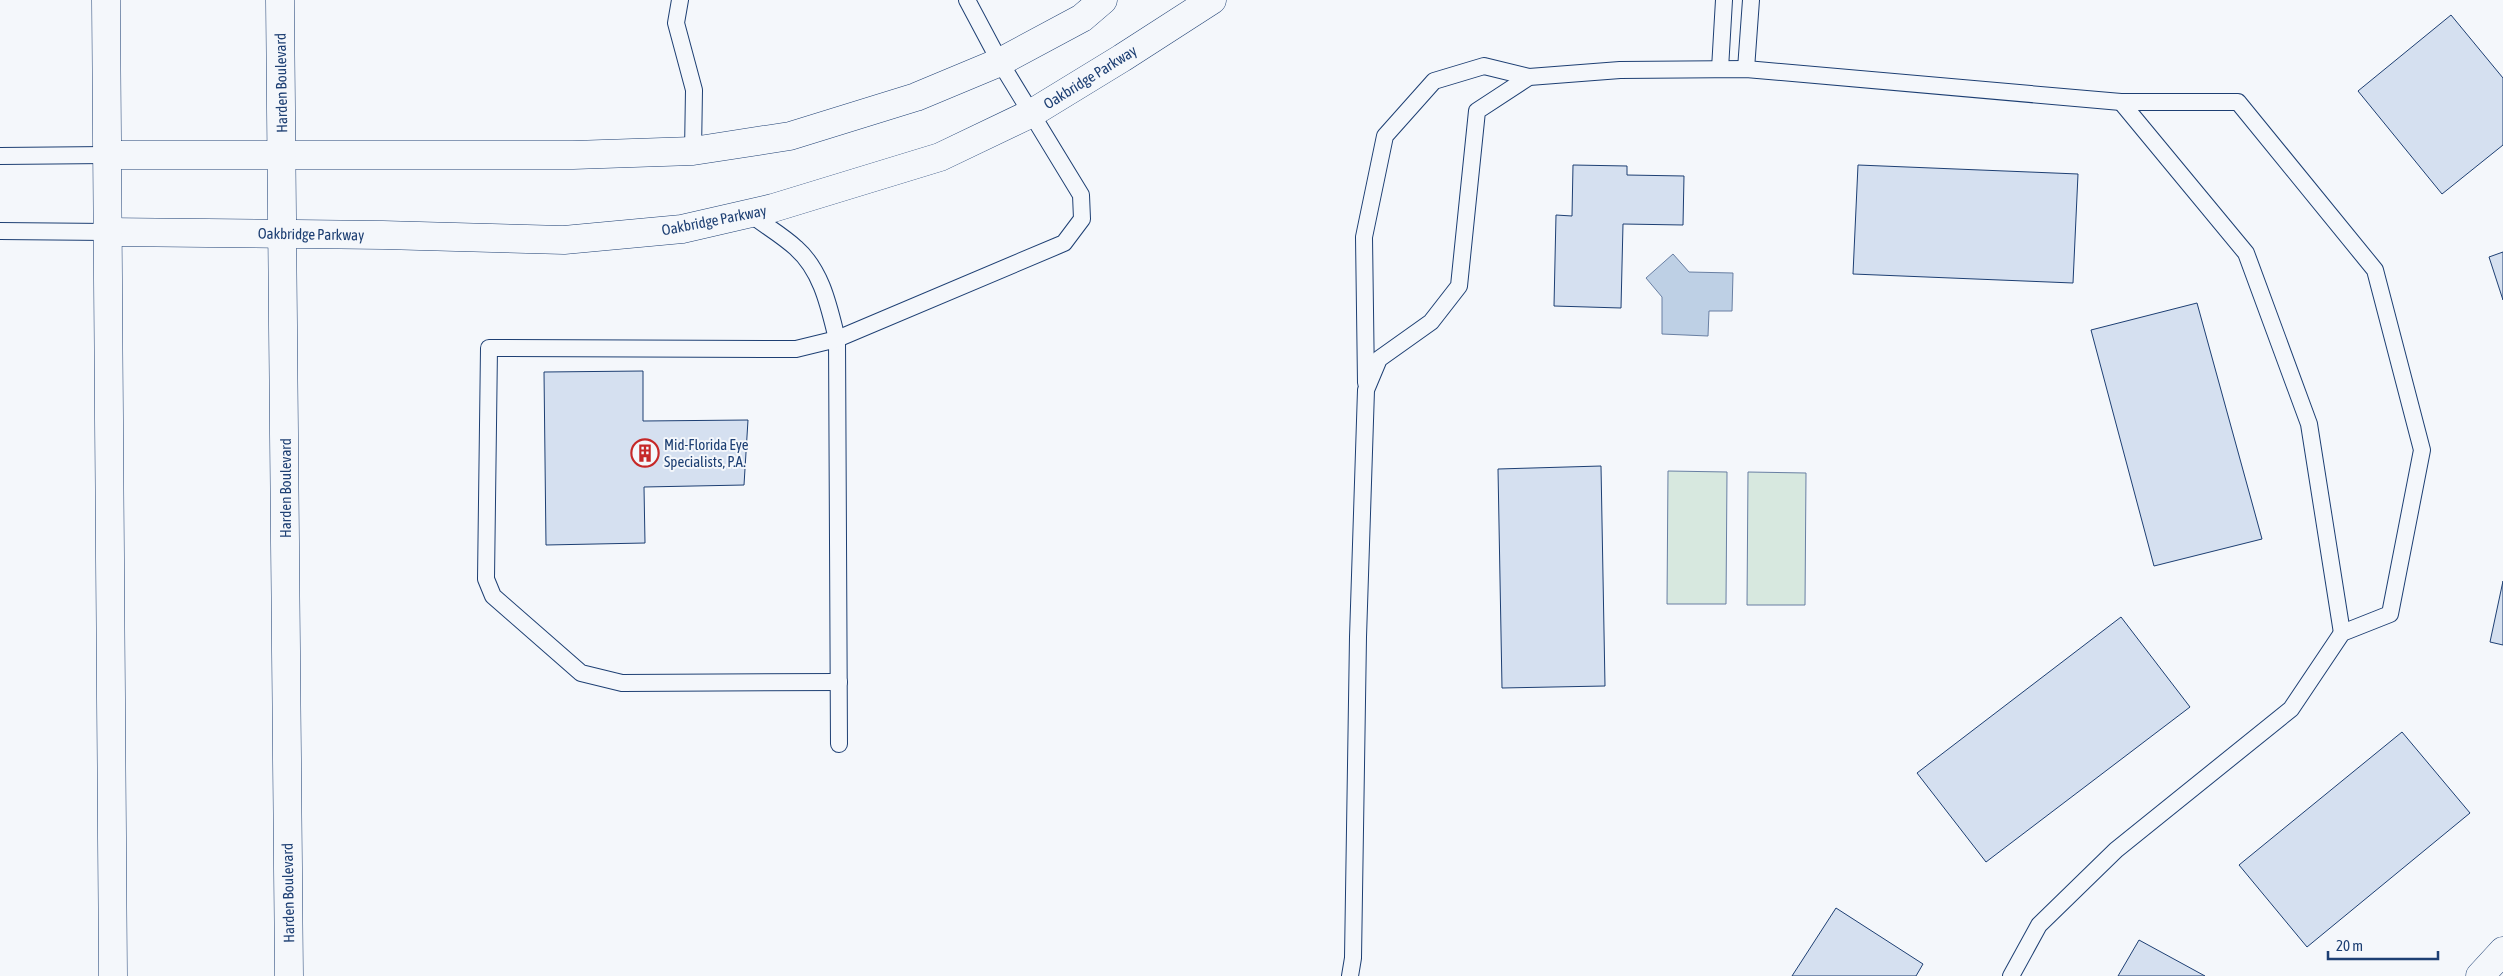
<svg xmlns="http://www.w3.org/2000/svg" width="2503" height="976" font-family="'Asap Condensed',sans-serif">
  <rect width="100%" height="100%" fill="#f4f7fb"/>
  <!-- green -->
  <g fill="#d7e8df" stroke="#687fa3">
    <polygon points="1668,471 1727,472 1726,604 1667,604"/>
    <polygon points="1748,472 1806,473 1805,605 1747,605"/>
  </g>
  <!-- water -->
  <polygon fill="#bed0e5" stroke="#687fa3" points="1673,254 1689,272 1733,273 1732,311 1709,311 1708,336 1662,334 1662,297 1646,278"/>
  <!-- building -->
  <g fill="#d5e0f0" stroke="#1d3f73">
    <polygon points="2451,15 2503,78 2503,145 2442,194 2358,91"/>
    <polygon points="1573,165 1627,166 1627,175 1684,176 1683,225 1623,224 1621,308 1554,306 1556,215 1572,216"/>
    <polygon points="1858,165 2078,174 2073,283 1853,274"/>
    <polygon points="2503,252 2503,300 2489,257"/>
    <polygon points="2197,303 2262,539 2154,566 2091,330"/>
    <polygon points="643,371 643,421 748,420 744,485 644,487 645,543 546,545 544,372"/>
    <polygon points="1601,466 1605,686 1502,688 1498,469"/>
    <polygon points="2503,581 2503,645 2490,642"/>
    <polygon points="2121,617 2190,707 1986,862 1917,773"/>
    <polygon points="2402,732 2470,813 2307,947 2239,865"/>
    <polygon points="1836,908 1923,964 1916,976 1792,976"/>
    <polygon points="2139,940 2205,976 2118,976"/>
  </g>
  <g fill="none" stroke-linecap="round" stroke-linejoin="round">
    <!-- service casing -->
    <g stroke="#1d3f73" stroke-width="18">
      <g id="service">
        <polyline points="680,0 676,23 694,90 693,151"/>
        <polyline points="1720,69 1724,0"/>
        <polyline points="1746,69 1751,0"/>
        <polyline points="2121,102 2246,253 2309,424 2342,633"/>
        <polyline points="0,156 107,155"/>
        <path d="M749,213c15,12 33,22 47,35 26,23 33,59 41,91l2,405"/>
        <polyline points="0,231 107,232"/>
        <polyline points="1366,383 1364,237 1385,136 1434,81 1484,66 1529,77"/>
        <polyline points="839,682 622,683 581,673 493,596 486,579 489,348 796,349 837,339 1064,243 1082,219 1081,195 1000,62 967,0"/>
        <polyline points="1350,976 1353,958 1358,637 1366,390 1379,359 1431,322 1459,286 1477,111 1529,77 1620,70 1746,69 2121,102 2238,102 2375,270 2422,450 2390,614 2342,633 2291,709 2116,850 2039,925 2011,976"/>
      </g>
    </g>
    <!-- minor casing -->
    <g stroke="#1d3f73" stroke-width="29">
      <g id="minor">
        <polyline points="107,155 573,155 693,151 790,136 916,97 1000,62 1082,18 1103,0"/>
        <polyline points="107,232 383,235 564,240 682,229 773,208 940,157 1032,113 1122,58 1212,0"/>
        <polyline points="2480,976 2503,951"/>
      </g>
    </g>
    <!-- primary casing -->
    <g stroke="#1d3f73" stroke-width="29">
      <g id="primary">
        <polyline points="106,0 113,976"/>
        <polyline points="280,0 289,976"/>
      </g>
    </g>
    <!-- service -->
    <use href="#service" stroke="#f4f7fb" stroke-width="16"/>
    <!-- minor -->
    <use href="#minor" stroke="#f4f7fb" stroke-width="28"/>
    <!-- primary -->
    <use href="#primary" stroke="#f4f7fb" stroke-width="28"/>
  </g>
  <!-- icons -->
  <defs>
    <g id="building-ring" transform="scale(1.4375)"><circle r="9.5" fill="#f4f7fb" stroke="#c62828" stroke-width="1.5"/><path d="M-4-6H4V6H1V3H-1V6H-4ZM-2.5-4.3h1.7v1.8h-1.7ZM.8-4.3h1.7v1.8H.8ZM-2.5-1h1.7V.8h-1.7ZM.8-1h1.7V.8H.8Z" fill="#c62828"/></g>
  </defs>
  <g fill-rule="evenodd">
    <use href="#building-ring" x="645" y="453"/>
  </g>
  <g text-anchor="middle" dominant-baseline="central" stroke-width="4" stroke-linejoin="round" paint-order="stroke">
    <!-- street labels -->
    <g font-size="15" fill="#1d3f73" stroke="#f4f7fb">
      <text transform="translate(1090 77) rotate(-32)">Oakbridge Parkway</text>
      <text transform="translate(281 83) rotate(-91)">Harden Boulevard</text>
      <text transform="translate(714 220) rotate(-11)">Oakbridge Parkway</text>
      <text transform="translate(311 234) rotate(1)">Oakbridge Parkway</text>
      <text transform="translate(285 488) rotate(-90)">Harden Boulevard</text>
      <text transform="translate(288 893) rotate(-91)">Harden Boulevard</text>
    </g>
    <!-- poi labels -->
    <g font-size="15" fill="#1d3f73" stroke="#f4f7fb" text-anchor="start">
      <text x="664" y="444">Mid-Florida Eye<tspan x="664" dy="17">Specialists, P.A.</tspan></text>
    </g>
  </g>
  <!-- scale -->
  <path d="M2328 951v8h110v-8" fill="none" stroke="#1d3f73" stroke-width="2.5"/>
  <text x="2336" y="951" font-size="15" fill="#1d3f73" stroke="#f4f7fb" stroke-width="4" paint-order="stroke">20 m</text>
</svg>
